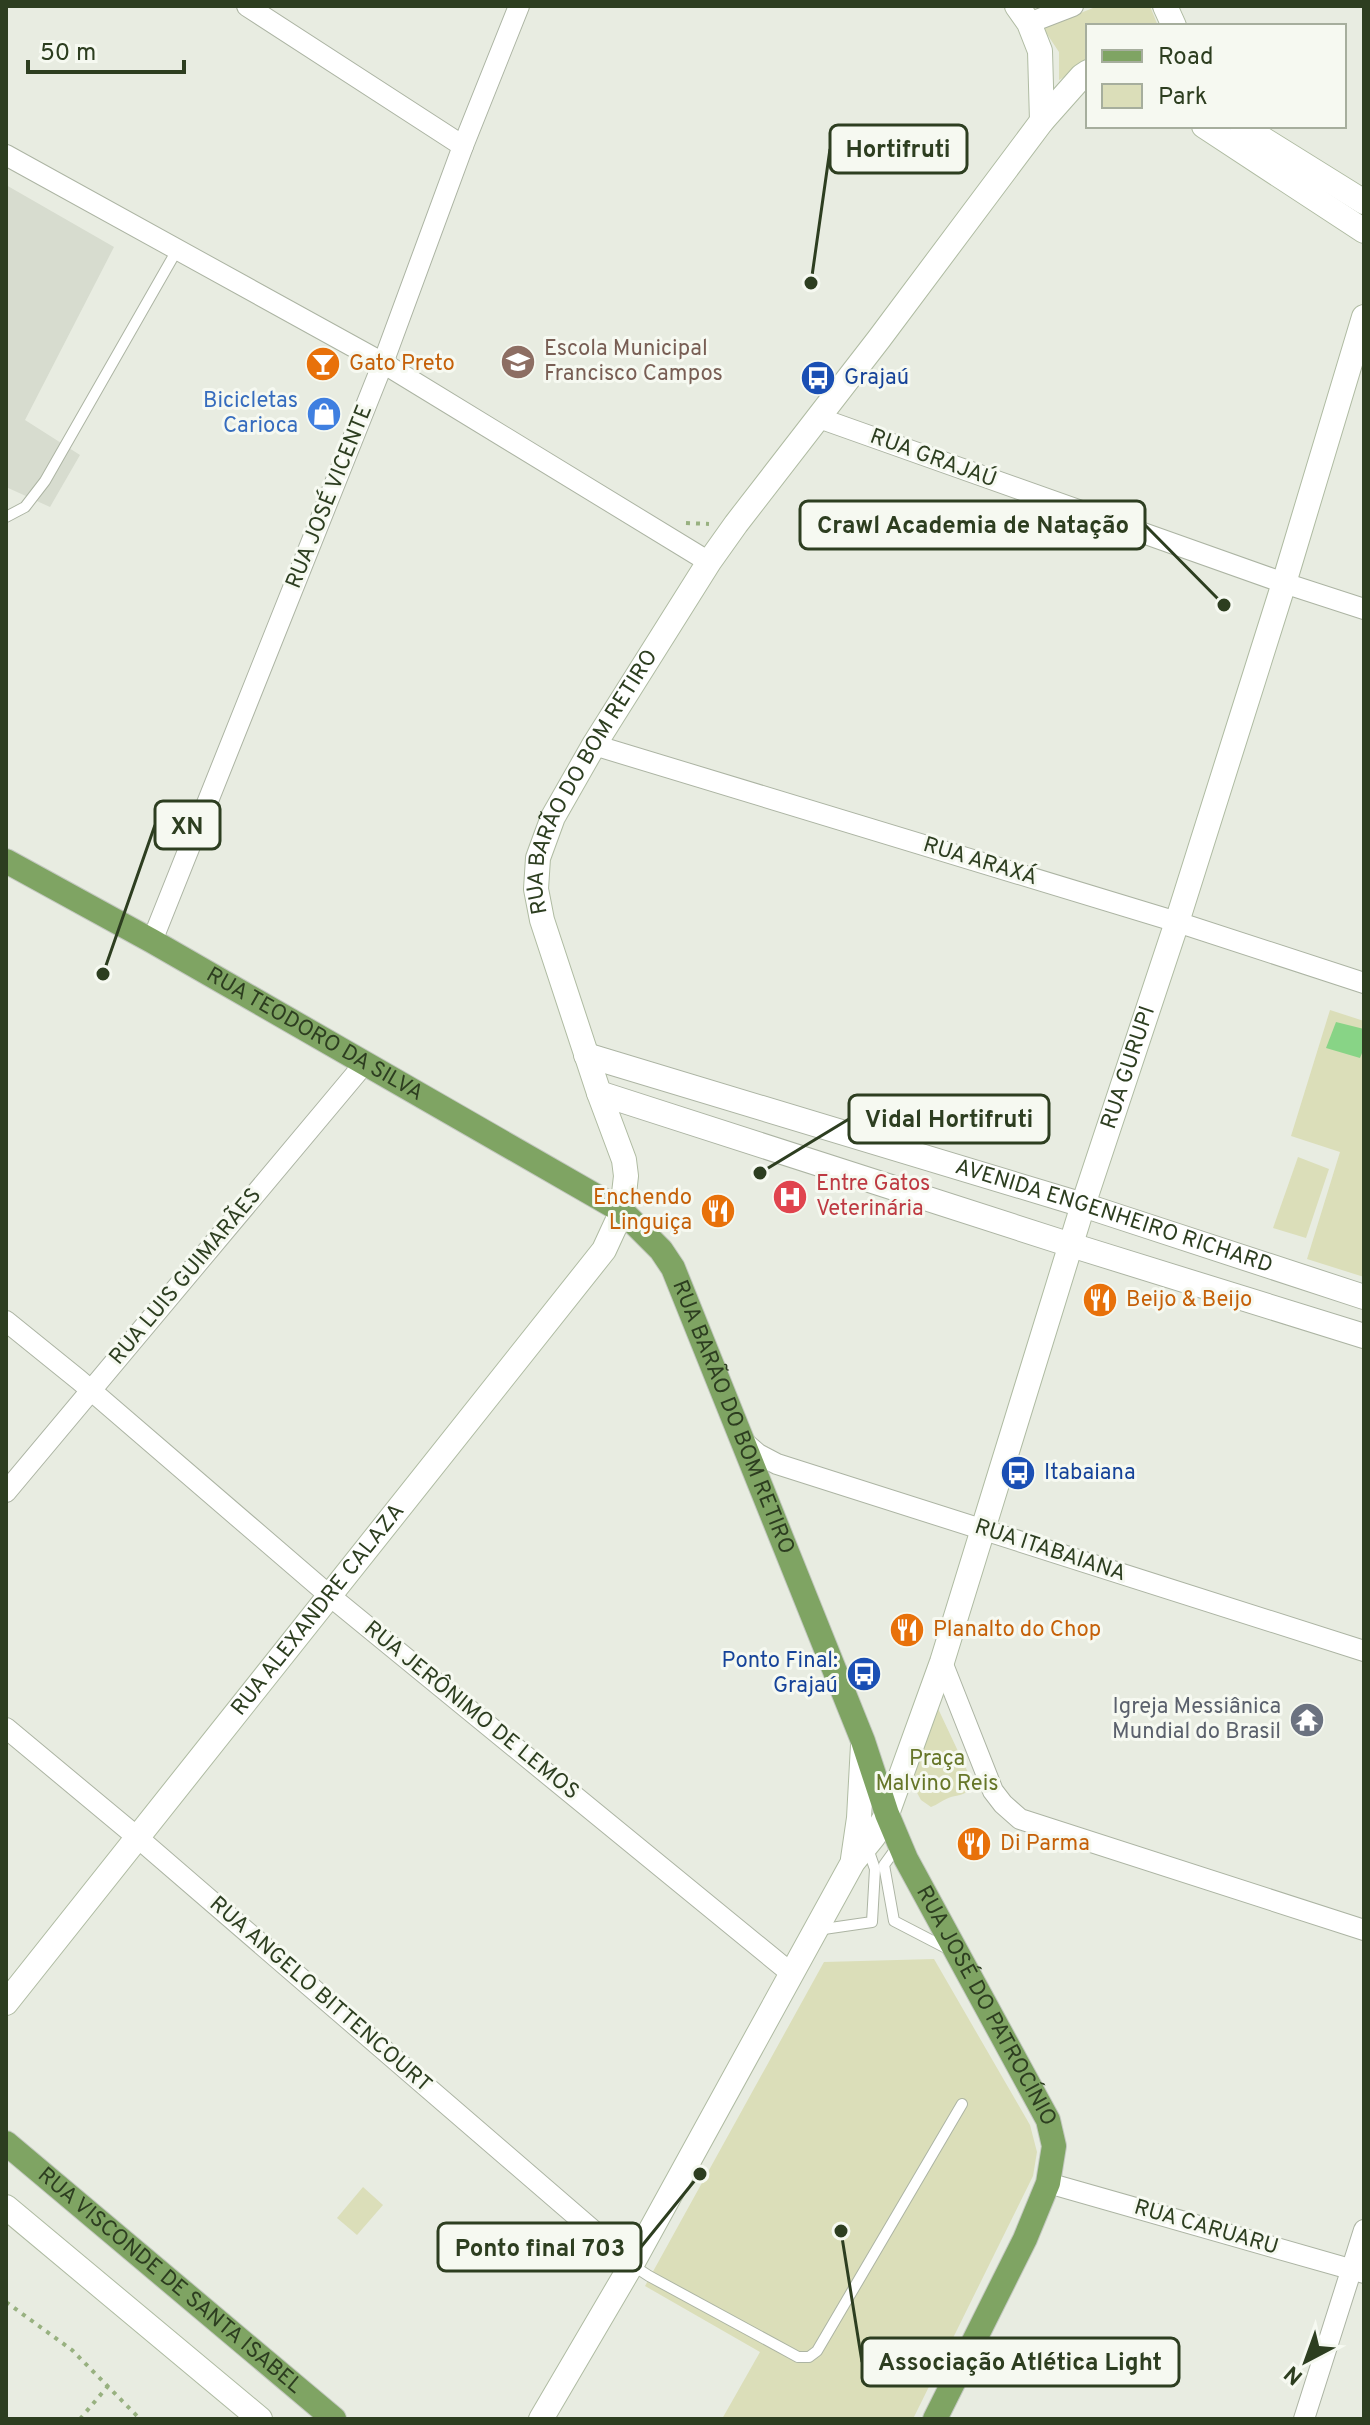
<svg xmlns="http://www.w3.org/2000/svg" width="1370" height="2425" font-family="Overpass,sans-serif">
  <rect width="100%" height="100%" fill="#e8ece1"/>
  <!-- built -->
  <polygon fill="#d7dccf" points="6,185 114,247 25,420 80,455 50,507 6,487"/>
  <!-- green -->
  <g fill="#dbdeb9">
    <polygon points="1098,6 1150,6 1158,26 1088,26 1088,63 1059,80 1059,52 1043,28"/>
    <polygon points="1330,1010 1364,1021 1364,1277 1307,1259 1340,1152 1291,1136"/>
    <polygon points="1298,1157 1329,1169 1306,1238 1273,1228"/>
    <path d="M934,1700l38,81c-5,15 -9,13 -21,16 -7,2 -14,8 -20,10l-10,-7 -16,-29z"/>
    <polygon points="934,1959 1030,2125 1037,2152 1033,2176 913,2419 722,2419 760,2352 645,2286 824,1962"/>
    <polygon points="363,2187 383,2205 357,2235 337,2218"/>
  </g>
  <!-- water -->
  <polygon fill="#88d486" points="1336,1022 1364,1029 1364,1048 1360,1058 1326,1048"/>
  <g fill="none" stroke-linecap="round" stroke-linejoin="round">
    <!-- service casing -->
    <g stroke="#acb4a3" stroke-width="12">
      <g id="service">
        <polyline points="6,517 25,507 45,481 177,250"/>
        <polyline points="897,1847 884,1865 894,1921 948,1949"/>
        <polyline points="817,1930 872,1922 875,1869 867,1846"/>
        <polyline points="632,2265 649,2276 798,2357 809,2357 817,2351 962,2104"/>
      </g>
    </g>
    <!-- minor casing -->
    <g stroke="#acb4a3" stroke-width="22">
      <g id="minor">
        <polyline points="247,6 463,146"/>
        <polyline points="1029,23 1073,6"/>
        <polyline points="6,155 383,363 709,562"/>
        <polyline points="819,418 1284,583 1364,609"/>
        <polyline points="594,745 1177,922 1364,983"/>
        <polyline points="152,941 383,363 463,146 519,6"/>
        <polyline points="6,1321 79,1380 330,1596 792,1974"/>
        <polyline points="743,1441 758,1454 777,1464 1364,1651"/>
        <polyline points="6,1492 365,1063"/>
        <polyline points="942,1662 993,1791 1003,1804 1020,1819 1364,1930"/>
        <polyline points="6,1728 137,1837 632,2264"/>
        <polyline points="1048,2183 1364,2273"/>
        <polyline points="1304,2419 1364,2230"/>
      </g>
    </g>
    <!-- tertiary casing -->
    <g stroke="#acb4a3" stroke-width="26">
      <g id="tertiary">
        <path id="s1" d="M586,1055l497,150 281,92"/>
        <polyline points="599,1093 1071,1245 1364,1336"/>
      </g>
    </g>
    <!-- secondary casing -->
    <g stroke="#afbba2" stroke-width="26">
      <g id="secondary">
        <polyline points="1017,6 1029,23 1040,51 1042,121"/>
        <polyline points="1165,6 1174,26"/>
        <polyline points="1204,126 1364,231"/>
        <polyline points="1242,126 1364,202"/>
        <polyline points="853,1859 859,1818 863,1745"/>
        <path id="s2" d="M6,2003l598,-753 18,-39 4,-35 -2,-16 -25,-67 -57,-173 -6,-31 2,-31 15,-41 41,-72 115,-183 27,-38 143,-185 163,-218 40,-45 6,-4"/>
        <polyline points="6,2207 260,2419"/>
        <path id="s3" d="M541,2419l91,-155 221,-402 21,-26 13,-22 55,-152 141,-457 94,-283 107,-339 80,-266"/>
      </g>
    </g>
    <!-- primary casing -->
    <g stroke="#c4c9c1" stroke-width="26">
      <g id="primary">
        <path id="s4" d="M6,861l146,80 470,270 39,39 12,18 190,473 24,73 19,45 142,261 6,26 -6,37 -23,56 -90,180"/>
        <path id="s5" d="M6,2143l328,276"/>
      </g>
    </g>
    <!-- path -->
    <g stroke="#98b180" stroke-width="4" stroke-dasharray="4 6" stroke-linecap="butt">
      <polyline points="686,523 709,524"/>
      <polyline points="6,2302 72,2350 140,2419"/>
      <polyline points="80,2419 108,2386"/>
    </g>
    <!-- service -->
    <use href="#service" stroke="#fff" stroke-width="10"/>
    <!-- minor -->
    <use href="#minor" stroke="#fff" stroke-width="20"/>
    <!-- tertiary -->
    <use href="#tertiary" stroke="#fff" stroke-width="24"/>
    <!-- secondary -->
    <use href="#secondary" stroke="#fff" stroke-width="24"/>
    <!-- primary -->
    <use href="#primary" stroke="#7fa463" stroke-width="24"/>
  </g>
  <!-- icons -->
  <defs>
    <g id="school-disc" transform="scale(1.8)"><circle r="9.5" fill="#8d6e63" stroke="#f6f9f1"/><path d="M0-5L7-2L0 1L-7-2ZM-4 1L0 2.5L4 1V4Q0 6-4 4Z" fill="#fff"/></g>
    <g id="bar-disc" transform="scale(1.8)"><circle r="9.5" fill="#e8710a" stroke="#f6f9f1"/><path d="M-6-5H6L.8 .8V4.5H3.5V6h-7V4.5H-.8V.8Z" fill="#fff"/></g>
    <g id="bus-disc" transform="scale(1.8)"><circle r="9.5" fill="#1a4fb4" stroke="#f6f9f1"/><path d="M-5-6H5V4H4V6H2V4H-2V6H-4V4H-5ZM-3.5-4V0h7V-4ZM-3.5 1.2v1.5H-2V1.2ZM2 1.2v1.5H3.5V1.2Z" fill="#fff"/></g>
    <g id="shop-disc" transform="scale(1.8)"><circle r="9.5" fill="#3f7fe0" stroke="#f6f9f1"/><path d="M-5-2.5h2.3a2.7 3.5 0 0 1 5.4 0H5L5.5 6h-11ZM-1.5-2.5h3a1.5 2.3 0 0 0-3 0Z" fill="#fff"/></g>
    <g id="hospital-disc" transform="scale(1.8)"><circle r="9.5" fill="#e0444e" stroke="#f6f9f1"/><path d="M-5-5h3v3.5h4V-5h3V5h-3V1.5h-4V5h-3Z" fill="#fff"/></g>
    <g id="restaurant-disc" transform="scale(1.8)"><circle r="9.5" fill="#e8710a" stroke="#f6f9f1"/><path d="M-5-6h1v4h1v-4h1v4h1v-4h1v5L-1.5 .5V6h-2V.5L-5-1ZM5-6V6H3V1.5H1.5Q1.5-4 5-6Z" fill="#fff"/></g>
    <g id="temple-disc" transform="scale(1.8)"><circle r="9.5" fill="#6b7280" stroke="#f6f9f1"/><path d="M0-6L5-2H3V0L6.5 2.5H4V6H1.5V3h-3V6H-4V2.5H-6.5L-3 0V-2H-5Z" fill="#fff"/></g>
  </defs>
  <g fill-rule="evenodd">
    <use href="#school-disc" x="518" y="362"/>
    <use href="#bar-disc" x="323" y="364"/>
    <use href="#bus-disc" x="818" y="378"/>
    <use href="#shop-disc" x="324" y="414"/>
    <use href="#hospital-disc" x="790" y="1197"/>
    <use href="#restaurant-disc" x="718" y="1211"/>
    <use href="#restaurant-disc" x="1100" y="1300"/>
    <use href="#bus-disc" x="1018" y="1473"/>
    <use href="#restaurant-disc" x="907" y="1630"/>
    <use href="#bus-disc" x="864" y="1674"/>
    <use href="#temple-disc" x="1307" y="1720"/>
    <use href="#restaurant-disc" x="974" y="1844"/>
  </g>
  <g text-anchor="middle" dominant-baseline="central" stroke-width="6" stroke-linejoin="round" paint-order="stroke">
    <!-- education labels -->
    <g font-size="22" fill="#785e54" stroke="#f6f9f1" text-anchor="start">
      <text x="544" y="349">Escola Municipal<tspan x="544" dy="25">Francisco Campos</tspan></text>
    </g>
    <!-- food labels -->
    <g font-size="22" fill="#c56008" stroke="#f6f9f1" text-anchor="start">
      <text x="349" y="364">Gato Preto</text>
      <text x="692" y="1198" text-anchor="end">Enchendo<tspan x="692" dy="25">Linguiça</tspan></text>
      <text x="1126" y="1300">Beijo &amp; Beijo</text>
      <text x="933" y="1630">Planalto do Chop</text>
      <text x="1000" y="1844">Di Parma</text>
    </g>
    <!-- transit labels -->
    <g font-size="22" fill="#164399" stroke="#f6f9f1" text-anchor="start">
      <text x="844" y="378">Grajaú</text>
      <text x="1044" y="1473">Itabaiana</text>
      <text x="838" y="1661" text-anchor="end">Ponto Final:<tspan x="838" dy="25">Grajaú</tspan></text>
    </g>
    <!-- shop labels -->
    <g font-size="22" fill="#366cbe" stroke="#f6f9f1" text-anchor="end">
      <text x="298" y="401">Bicicletas<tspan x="298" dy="25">Carioca</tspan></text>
    </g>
    <!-- street labels -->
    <g font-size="22" fill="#2d3e20" stroke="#f6f9f1">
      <text transform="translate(933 459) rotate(20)">RUA GRAJAÚ</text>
      <text transform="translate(330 497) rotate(-68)">RUA JOSÉ VICENTE</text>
      <text stroke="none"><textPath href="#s2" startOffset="1462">RUA BARÃO DO BOM RETIRO</textPath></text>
      <text transform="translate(980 862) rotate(17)">RUA ARAXÁ</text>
      <text stroke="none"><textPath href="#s4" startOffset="354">RUA TEODORO DA SILVA</textPath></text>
      <text stroke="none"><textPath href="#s3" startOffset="1482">RUA GURUPI</textPath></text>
      <text stroke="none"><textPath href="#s1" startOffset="552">AVENIDA ENGENHEIRO RICHARD</textPath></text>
      <text transform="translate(186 1277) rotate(-50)">RUA LUIS GUIMARÃES</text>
      <text stroke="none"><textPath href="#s4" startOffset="946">RUA BARÃO DO BOM RETIRO</textPath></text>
      <text transform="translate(1050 1551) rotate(18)">RUA ITABAIANA</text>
      <text stroke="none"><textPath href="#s2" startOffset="502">RUA ALEXANDRE CALAZA</textPath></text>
      <text transform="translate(471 1711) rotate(39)">RUA JERÔNIMO DE LEMOS</text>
      <text transform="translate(320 1995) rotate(41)">RUA ANGELO BITTENCOURT</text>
      <text stroke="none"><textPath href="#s4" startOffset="1588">RUA JOSÉ DO PATROCÍNIO</textPath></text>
      <text transform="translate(1206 2228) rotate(16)">RUA CARUARU</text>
      <text stroke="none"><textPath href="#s5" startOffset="214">RUA VISCONDE DE SANTA ISABEL</textPath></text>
    </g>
    <!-- health labels -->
    <g font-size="22" fill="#be3a42" stroke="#f6f9f1" text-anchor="start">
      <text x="816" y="1184">Entre Gatos<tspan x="816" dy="25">Veterinária</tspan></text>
    </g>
    <!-- worship labels -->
    <g font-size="22" fill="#5b616d" stroke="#f6f9f1" text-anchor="end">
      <text x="1281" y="1707">Igreja Messiânica<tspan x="1281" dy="25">Mundial do Brasil</tspan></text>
    </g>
    <!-- park labels -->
    <g font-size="22" fill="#667629" stroke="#f6f9f1">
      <text x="937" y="1759">Praça<tspan x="937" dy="25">Malvino Reis</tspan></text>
    </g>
  </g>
  <!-- callouts -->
  <path fill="none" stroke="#2d3e20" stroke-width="3" d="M811 283L830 149M1224 605L1145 525M103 974L155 825M760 1173L849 1119M700 2174L641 2247M841 2231L862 2362"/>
  <g fill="#2d3e20" stroke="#f6f9f1" stroke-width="3">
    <circle cx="811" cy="283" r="8"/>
    <circle cx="1224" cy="605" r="8"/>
    <circle cx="103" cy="974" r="8"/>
    <circle cx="760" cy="1173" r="8"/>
    <circle cx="700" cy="2174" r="8"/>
    <circle cx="841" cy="2231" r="8"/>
  </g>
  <g fill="#f6f9f1" stroke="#2d3e20" stroke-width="3">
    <rect x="830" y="125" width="137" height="48" rx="8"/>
    <rect x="800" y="501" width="345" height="48" rx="8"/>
    <rect x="155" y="801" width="65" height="48" rx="8"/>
    <rect x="849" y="1095" width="200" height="48" rx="8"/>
    <rect x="438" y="2223" width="203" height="48" rx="8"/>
    <rect x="862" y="2338" width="317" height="48" rx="8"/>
  </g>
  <g font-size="24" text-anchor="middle" font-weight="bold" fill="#2d3e20">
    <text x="898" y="157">Hortifruti</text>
    <text x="973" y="533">Crawl Academia de Natação</text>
    <text x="187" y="834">XN</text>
    <text x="949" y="1127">Vidal Hortifruti</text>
    <text x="540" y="2256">Ponto final 703</text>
    <text x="1020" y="2370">Associação Atlética Light</text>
  </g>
  <!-- border -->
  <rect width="1370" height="2425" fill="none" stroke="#2d3e20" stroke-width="16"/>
  <!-- legend -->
  <rect x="1086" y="24" width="260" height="104" fill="#f6f9f1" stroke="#a6ae9d" stroke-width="2"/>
  <rect x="1102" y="50" width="40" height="12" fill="#7fa463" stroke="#a6ae9d" stroke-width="2"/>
  <text x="1158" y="64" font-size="24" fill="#2d3e20">Road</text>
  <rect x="1102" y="84" width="40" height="24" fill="#dbdeb9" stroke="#a6ae9d" stroke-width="2"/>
  <text x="1158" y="104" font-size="24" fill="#2d3e20">Park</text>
  <!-- north arrow -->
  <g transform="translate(1306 2361) rotate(221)" stroke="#f6f9f1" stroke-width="6" paint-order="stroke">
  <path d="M0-6L14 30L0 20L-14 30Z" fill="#2d3e20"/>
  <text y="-12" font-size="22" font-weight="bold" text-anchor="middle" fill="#2d3e20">N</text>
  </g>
  <!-- scale -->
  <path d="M28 60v12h156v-12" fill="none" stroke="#2d3e20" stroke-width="4"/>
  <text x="40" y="60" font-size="24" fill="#2d3e20" stroke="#f6f9f1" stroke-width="6" paint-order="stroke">50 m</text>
</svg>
